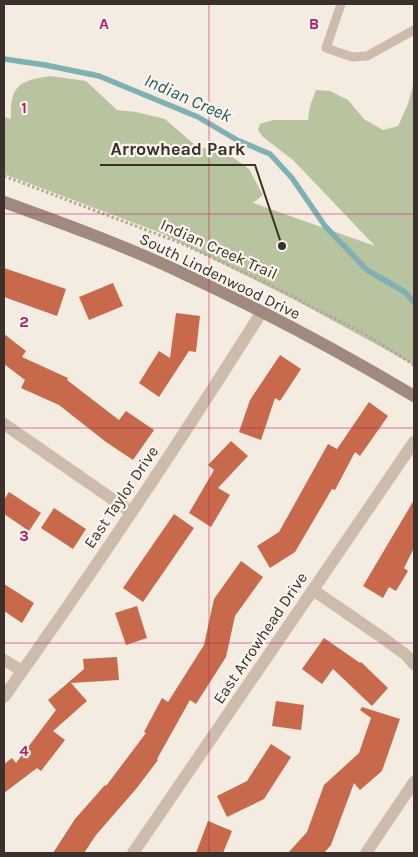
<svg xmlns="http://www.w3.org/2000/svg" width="418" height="857" font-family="Karla,sans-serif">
  <rect width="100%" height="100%" fill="#f4ebe1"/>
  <!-- green -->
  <path fill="#b8c4a0" d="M50,76l36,5 31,29 19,2 29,7 31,27 31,7 22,16 14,26 -10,8 122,43 -82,-86 -30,-23 -5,-7 2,-6 13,-4h35l2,-14 6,-16 14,1 18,9 16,19 19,11 15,-4 10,-22 6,-22v283l-117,-64 -136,-68 -157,-59v-57l7,2c-1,-34 8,-38 39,-43z"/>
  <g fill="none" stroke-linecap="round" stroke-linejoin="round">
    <!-- stream -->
    <polyline stroke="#7fb0b2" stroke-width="5.5" points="4,59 45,65 99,76 198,117 237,140 270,154 292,178 325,226 367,270 405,292 414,302"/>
  </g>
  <!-- building -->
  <g fill="#c8694b">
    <polygon points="4,268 66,289 57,316 4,297"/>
    <polygon points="113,283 123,306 89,320 79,297"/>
    <polygon points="176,313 200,316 196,352 189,351 159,397 139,383 159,351 170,358"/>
    <polygon points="4,334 26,351 22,357 68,378 67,380 119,420 126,411 154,430 133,460 106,442 59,405 21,388 25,380 4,364"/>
    <polygon points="280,355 301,369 280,401 275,398 261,440 239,432 250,400"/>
    <polygon points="369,402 388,416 360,456 355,452 335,490 332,489 295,552 270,568 257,546 279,532 328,444 337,449"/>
    <polygon points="231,441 248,456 218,488 230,495 211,527 189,513 214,470 208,465"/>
    <polygon points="9,492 41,513 29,531 4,514 4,500"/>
    <polygon points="414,500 414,548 404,568 408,571 396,591 389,587 383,598 363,586"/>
    <polygon points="54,508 86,529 73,549 41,528"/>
    <polygon points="174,514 194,528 143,602 123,588"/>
    <polygon points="241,561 263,577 235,616 226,657 196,704 190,700 157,759 158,760 136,789 96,835 84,853 53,853 75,819 105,785 106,786 146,733 144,732 162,698 168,702 204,645 214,599"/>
    <polygon points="4,584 34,603 22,623 4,611"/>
    <polygon points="137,606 147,638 126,645 115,613"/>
    <polygon points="324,638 360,663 361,662 388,688 372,706 333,669 322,684 302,669"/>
    <polygon points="117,657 119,680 71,683 87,701 53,731 65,740 41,771 37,768 4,793 4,764 12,758 16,763 56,710 48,700 84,669 83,659"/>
    <polygon points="276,701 304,705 301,730 272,726"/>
    <polygon points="362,707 400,719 382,771 360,790 354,783 331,845 324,853 288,853 307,832 324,785 359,753 371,718 360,710"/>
    <polygon points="271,744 291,757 264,799 227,817 217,796 247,781"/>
    <polygon points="208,821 232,831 223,853 196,853"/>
  </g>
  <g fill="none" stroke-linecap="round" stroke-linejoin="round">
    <!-- path -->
    <polyline stroke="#b9a596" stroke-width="3" stroke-dasharray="2.5 2.5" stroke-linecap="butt" points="4,176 183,244 266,283 363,333 414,365"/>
    <!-- lane -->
    <polyline stroke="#cdbbac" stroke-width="9" points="341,4 326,48 352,57 367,56 414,30"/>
    <!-- street -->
    <g stroke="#cdbbac" stroke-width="12">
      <polyline points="4,424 131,512"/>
      <polyline points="313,590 383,638 406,655 414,664"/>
      <polyline points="4,660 22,671"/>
      <path d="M4,697c90,-126 175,-254 257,-384"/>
      <polyline points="133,853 414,442"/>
      <polyline points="366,853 414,782"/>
    </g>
    <!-- secondary -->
    <path stroke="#a18a7d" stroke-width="12" d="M4,202c58,21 116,42 172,68 82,38 161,80 238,126"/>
  </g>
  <!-- grid -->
  <path fill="none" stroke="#c2185b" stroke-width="1" stroke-opacity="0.55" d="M209,4v849M4,214h410M4,428h410M4,643h410"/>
  <g text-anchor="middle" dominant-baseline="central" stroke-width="4.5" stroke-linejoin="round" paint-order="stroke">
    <!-- street labels -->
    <g font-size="16" fill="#3b302b" stroke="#fbf5ee">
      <text transform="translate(219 249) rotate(24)">Indian Creek Trail</text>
      <text transform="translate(220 276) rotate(26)">South Lindenwood Drive</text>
      <text transform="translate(121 497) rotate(-56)">East Taylor Drive</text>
      <text transform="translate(260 638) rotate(-56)">East Arrowhead Drive</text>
    </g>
    <!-- water labels -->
    <g font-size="18" font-style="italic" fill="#1f5a5e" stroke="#fbf5ee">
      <text transform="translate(188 98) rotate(24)">Indian Creek</text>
    </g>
  </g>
  <g font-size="16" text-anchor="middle" font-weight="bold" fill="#c2185b" stroke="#fbf5ee" stroke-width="4.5" stroke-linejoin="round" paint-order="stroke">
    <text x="104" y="29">A</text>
    <text x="314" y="29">B</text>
    <text x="24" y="113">1</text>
    <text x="24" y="327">2</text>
    <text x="24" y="541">3</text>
    <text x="24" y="756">4</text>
  </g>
  <!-- callouts -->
  <path fill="none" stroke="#3b302b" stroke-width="2" d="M282 246L255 165H100"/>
  <circle fill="#3b302b" stroke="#fbf5ee" stroke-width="2" cx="282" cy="246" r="5"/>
  <g font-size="18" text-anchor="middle" font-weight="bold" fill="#3b302b" stroke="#fbf5ee" stroke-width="4.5" stroke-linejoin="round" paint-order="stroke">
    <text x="178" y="155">Arrowhead Park</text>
  </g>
  <!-- border -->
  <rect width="418" height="857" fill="none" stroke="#3b302b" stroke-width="10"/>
</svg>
